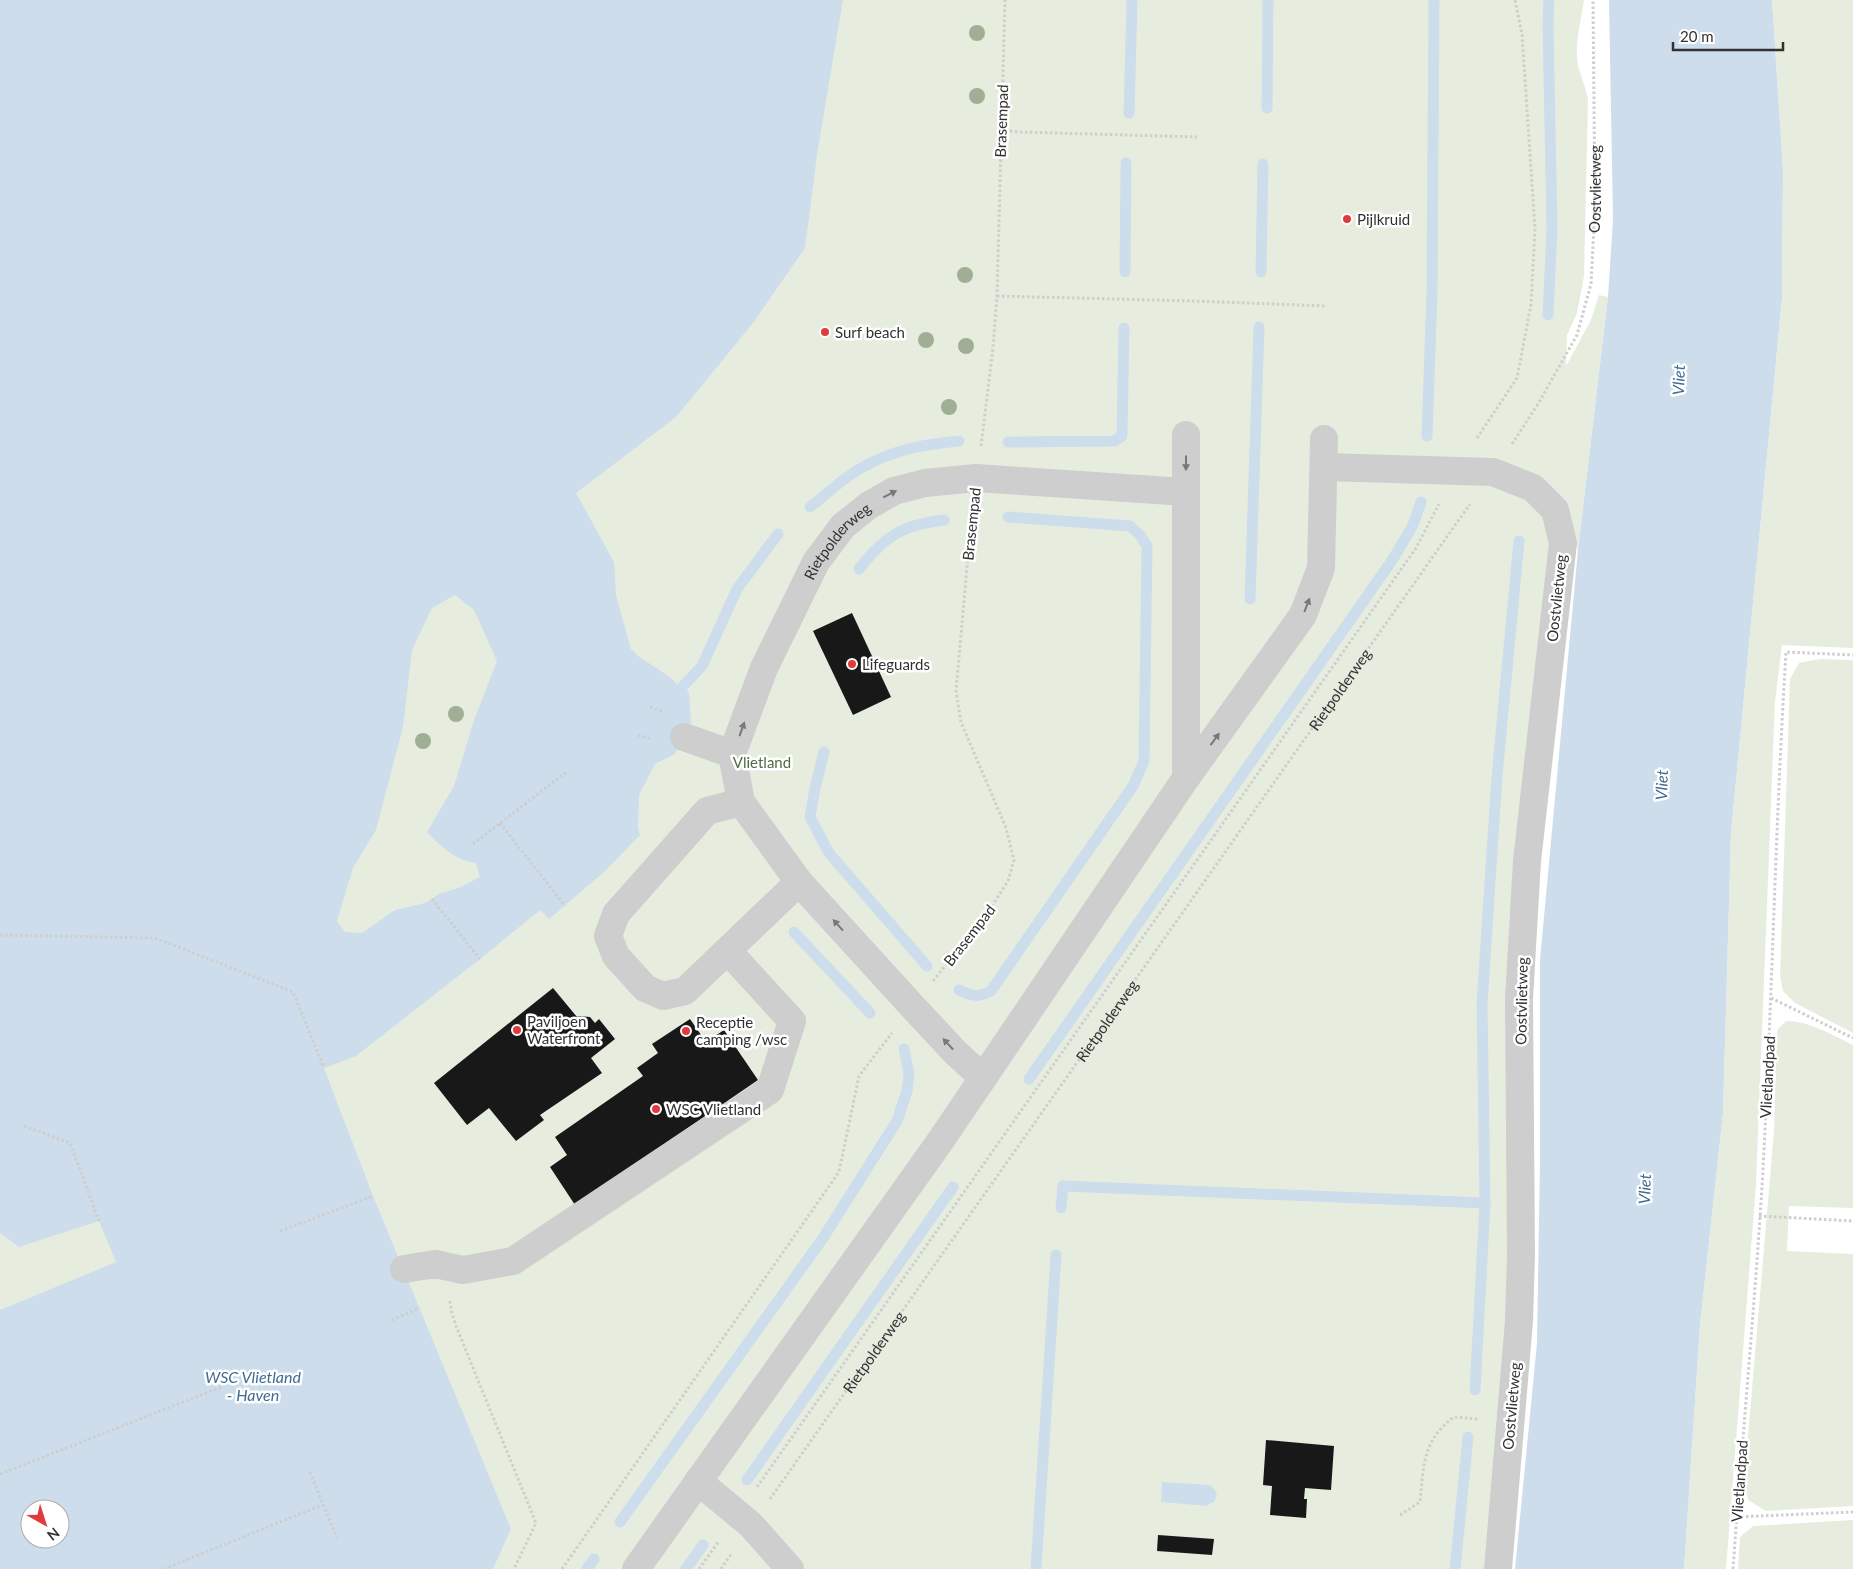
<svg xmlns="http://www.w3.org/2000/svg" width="1853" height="1569" font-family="Lato,sans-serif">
  <rect width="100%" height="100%" fill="#fff"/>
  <!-- green -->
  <g fill="#e6eddf" fill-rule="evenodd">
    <path d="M0,0h1584c-3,22 -10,44 -6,66 3,11 8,22 10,33l-4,177 -7,37 -10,22 -1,31 25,-46 8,-25 9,2 -30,253 -14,-45 -7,29 -68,1035h-1489zM30,1509h30v30h-30z"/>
    <polygon points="1772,0 1853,0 1853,648 1782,645 1775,701 1756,1184 1726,1569 1684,1569 1700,1325 1723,1113 1731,833 1782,298 1783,169"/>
    <polygon points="1820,659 1853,660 1853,1033 1795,1003 1783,991 1780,977 1790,679 1799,663"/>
    <path d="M1786,1021c23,0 46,14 67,24v163l-64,-2 -2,45 66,3v252l-87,5 -18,-11 -4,-17 30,-352 3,-101z"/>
    <polygon points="1853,1520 1853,1569 1738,1569 1740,1537 1753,1526"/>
  </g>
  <!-- water -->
  <g fill="#cdddec" fill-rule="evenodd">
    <path d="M0,0h843l-26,155 -12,93 -52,75 -77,94 -100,76 38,69 2,33 15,54 7,7 32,21 7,7 7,1 5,8 2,30 -16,31 -20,10 -16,31 -1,33 2,7 -37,38 -54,46 -9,-9 -60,49 -124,97 -32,12 49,128 138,333 -18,40h-493v-259l116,-48 -17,-41 -80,26 -19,-14zM455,595l19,15 23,51 -23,59 -20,66 -27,46c15,15 27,28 49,31l4,14 -19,10 -22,7 -14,9 -30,7 -33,23 -17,-1 -8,-11 16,-53 23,-38 27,-103 9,-77 20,-42zM30,1509h30v30h-30z"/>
    <polygon points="1609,0 1772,0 1783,169 1782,298 1731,833 1723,1113 1700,1325 1684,1569 1515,1569 1537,1343 1540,1160 1540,960 1578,550 1608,297 1613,220"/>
    <polygon points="1162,1482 1210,1485 1215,1490 1217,1496 1214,1502 1209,1504 1208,1506 1161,1502"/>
  </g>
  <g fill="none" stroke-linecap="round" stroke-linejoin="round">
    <!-- stream -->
    <g stroke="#cdddec" stroke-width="11">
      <polyline points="1267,108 1268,0"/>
      <polyline points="1129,113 1132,0"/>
      <polyline points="1125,272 1126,163"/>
      <polyline points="1261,272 1263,164"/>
      <polyline points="1548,315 1552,229 1548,23 1549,0"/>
      <polyline points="1427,436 1432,292 1434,0"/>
      <polyline points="1008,442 1114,441 1122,436 1124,328"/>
      <path d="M810,507c17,-13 34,-30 53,-40 30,-17 62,-23 96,-26"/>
      <path d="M859,569c26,-33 43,-44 85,-49"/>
      <polyline points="1250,599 1259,327"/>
      <polyline points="684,685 702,666 737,589 778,534"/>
      <polyline points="824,752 815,788 810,817 829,853 927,966"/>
      <polyline points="794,932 870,1013"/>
      <path d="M959,990c13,6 19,8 32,1l142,-205 11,-25 3,-215 -7,-11 -10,-9 -122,-9"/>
      <polyline points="1029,1079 1393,559 1413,525 1421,502"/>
      <polyline points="1485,1203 1482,1004 1497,776 1519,541"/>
      <polyline points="1061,1208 1063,1186 1485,1203 1475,1390"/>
      <polyline points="747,1480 953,1187"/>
      <polyline points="620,1522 823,1238 897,1121 907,1091 909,1074 904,1049"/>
      <polyline points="587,1569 594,1559"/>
      <polyline points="686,1569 703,1545"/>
      <polyline points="1036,1569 1056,1255"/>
      <polyline points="1455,1569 1468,1437"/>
    </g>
  </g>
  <!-- building -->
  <g fill="#181818">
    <polygon points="852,613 891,697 853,715 813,631"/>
    <polygon points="553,988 577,1017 579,1016 590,1017 595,1023 599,1019 615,1039 591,1058 602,1073 540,1115 544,1120 516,1141 489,1108 467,1125 434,1083"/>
    <polygon points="690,1019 706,1042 724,1030 758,1080 575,1205 550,1167 567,1155 555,1137 643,1076 637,1068 658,1053 652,1044"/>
    <polygon points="1266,1440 1334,1446 1331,1490 1305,1488 1304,1499 1307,1499 1306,1518 1270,1515 1272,1486 1263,1485"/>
    <polygon points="1158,1535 1214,1539 1212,1555 1157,1551"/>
  </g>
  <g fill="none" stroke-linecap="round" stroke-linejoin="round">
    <!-- path -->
    <g stroke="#cecece" stroke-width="3" stroke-dasharray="2.5 2.5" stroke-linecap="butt">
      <polyline points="1000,130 1020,132 1197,137"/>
      <polyline points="997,296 1193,301 1327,306"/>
      <polyline points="1477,438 1517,378 1531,305 1535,229 1522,34 1515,0"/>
      <path id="s1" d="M1512,444l26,-40 39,-69 14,-51 4,-78 -2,-206"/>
      <polyline points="981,446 993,348 997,296 1005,0"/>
      <polyline points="650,707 663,712"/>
      <polyline points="638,735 651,739"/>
      <polyline points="500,823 565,906"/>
      <polyline points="473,844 568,771"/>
      <polyline points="432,899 480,959"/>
      <polyline points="0,935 155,938 293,992 324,1068"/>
      <polyline points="933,981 992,906 1008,881 1014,860 1006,828 961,722 956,691 972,511"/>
      <polyline points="1771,998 1853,1038"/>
      <polyline points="24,1126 70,1143 99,1221"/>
      <polyline points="1759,1216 1853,1221"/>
      <polyline points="280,1231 373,1196"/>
      <polyline points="450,1301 451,1310 456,1326 536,1523 514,1569"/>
      <polyline points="392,1320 420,1308"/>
      <polyline points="310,1472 337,1538"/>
      <polyline points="0,1474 224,1386"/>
      <polyline points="757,1487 1416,548 1439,504"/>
      <path id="s2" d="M770,1499l700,-995"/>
      <path d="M1400,1515l20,-13c4,-37 2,-61 34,-85l24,2"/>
      <polyline points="1736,1517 1853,1512"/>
      <polyline points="164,1569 322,1505"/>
      <polyline points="562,1569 839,1172 859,1076 892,1033"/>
      <polyline points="699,1569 719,1541"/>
      <polyline points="721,1569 732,1553"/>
      <path d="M1733,1569c9,-127 21,-255 29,-382 10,-178 13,-357 24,-535l67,3"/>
    </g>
    <!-- minor -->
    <g stroke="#cecece" stroke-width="28">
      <polyline points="1324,467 1493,472 1533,488 1555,510 1563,543 1527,861 1519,999 1521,1255 1519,1321 1498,1569"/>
      <polyline points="1186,492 1186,435"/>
      <polyline points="684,737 732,754"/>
      <polyline points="741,802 707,811 616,914 608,936 616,956 645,988 663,996 685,991 799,882"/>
      <path id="s3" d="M983,1078l-28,-26 -43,-46 -113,-124 -58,-80 -9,-48 32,-86 52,-106 27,-36 25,-20 26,-15 31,-8 51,-5 210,14v286"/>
      <polyline points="404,1269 435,1264 463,1270 513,1261 770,1090 792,1021 728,951"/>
      <polyline points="698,1481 751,1525 790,1569"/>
      <polyline points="636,1569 941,1140 1186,778 1303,615 1321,568 1324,439"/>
    </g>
  </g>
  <!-- trees -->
  <g fill="#9fae95">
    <circle cx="977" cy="33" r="8"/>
    <circle cx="977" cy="96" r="8"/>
    <circle cx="965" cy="275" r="8"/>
    <circle cx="926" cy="340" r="8"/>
    <circle cx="966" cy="346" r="8"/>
    <circle cx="949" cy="407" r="8"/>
    <circle cx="456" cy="714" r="8"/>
    <circle cx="423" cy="741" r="8"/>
  </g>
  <!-- one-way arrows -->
  <defs><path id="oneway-solid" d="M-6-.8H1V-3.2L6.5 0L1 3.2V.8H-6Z" transform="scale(1.25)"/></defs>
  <g fill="#787878">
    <use href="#oneway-solid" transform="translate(1186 463) rotate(90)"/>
    <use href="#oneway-solid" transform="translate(890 494) rotate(-27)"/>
    <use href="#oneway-solid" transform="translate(1307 605) rotate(-69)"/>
    <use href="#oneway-solid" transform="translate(742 729) rotate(-70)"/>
    <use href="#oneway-solid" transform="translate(1215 739) rotate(-54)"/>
    <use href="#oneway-solid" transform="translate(838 925) rotate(-132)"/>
    <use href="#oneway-solid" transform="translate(948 1044) rotate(-133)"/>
  </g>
  <!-- markers -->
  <g fill="#df3b3c" stroke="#fff" stroke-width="2">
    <circle cx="1347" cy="219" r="5"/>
    <circle cx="825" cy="332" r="5"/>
    <circle cx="852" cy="664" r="5"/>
    <circle cx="517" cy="1030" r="5"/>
    <circle cx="686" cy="1031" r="5"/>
    <circle cx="656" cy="1109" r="5"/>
  </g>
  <g text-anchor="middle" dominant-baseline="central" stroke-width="5" stroke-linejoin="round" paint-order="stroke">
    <!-- street labels -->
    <g font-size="15" fill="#313131" stroke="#fff">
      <text transform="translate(1001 121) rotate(-88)">Brasempad</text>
      <text stroke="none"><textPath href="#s1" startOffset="275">Oostvlietweg</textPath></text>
      <text transform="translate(971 524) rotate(-84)">Brasempad</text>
      <text stroke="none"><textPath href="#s3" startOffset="656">Rietpolderweg</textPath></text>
      <text transform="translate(1556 598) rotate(-84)">Oostvlietweg</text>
      <text stroke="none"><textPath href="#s2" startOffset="990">Rietpolderweg</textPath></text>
      <text transform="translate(969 935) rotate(-52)">Brasempad</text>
      <text transform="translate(1521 1001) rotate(-89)">Oostvlietweg</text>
      <text stroke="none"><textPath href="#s2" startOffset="585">Rietpolderweg</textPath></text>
      <text transform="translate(1767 1077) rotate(-87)">Vlietlandpad</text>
      <text stroke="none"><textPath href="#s2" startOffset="180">Rietpolderweg</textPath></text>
      <text transform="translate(1511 1406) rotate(-85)">Oostvlietweg</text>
      <text transform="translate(1739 1481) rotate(-86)">Vlietlandpad</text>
    </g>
    <!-- poi labels -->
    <g font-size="15" fill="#313131" stroke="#fff" text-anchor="start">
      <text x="1357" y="219">Pijlkruid</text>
      <text x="835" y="332">Surf beach</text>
      <text x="862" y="664">Lifeguards</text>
      <text x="527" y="1021">Paviljoen<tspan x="527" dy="17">Waterfront</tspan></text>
      <text x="696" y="1022">Receptie<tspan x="696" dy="17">camping /wsc</tspan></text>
      <text x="666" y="1109">WSC Vlietland</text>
    </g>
    <!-- park labels -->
    <g font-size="15" fill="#516b3f" stroke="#fff">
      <text x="762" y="762">Vlietland</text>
    </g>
    <!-- water labels -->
    <g font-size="16" font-style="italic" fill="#416c91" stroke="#fff">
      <text transform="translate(1678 380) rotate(-88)">Vliet</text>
      <text transform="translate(1661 785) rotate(-88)">Vliet</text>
      <text transform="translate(1644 1189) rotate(-88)">Vliet</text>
      <text x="253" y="1376">WSC Vlietland<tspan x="253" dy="18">- Haven</tspan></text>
    </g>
  </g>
  <!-- north arrow -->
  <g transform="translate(45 1524) rotate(141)"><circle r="24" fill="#ffffff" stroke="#adadad"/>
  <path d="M0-4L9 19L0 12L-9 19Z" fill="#df3b3c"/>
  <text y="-8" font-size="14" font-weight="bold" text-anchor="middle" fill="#313131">N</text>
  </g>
  <!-- scale -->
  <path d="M1673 42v8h110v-8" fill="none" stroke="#313131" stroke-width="2.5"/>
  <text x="1680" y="42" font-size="15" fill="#313131" stroke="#ffffff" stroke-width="4" paint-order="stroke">20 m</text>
</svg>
